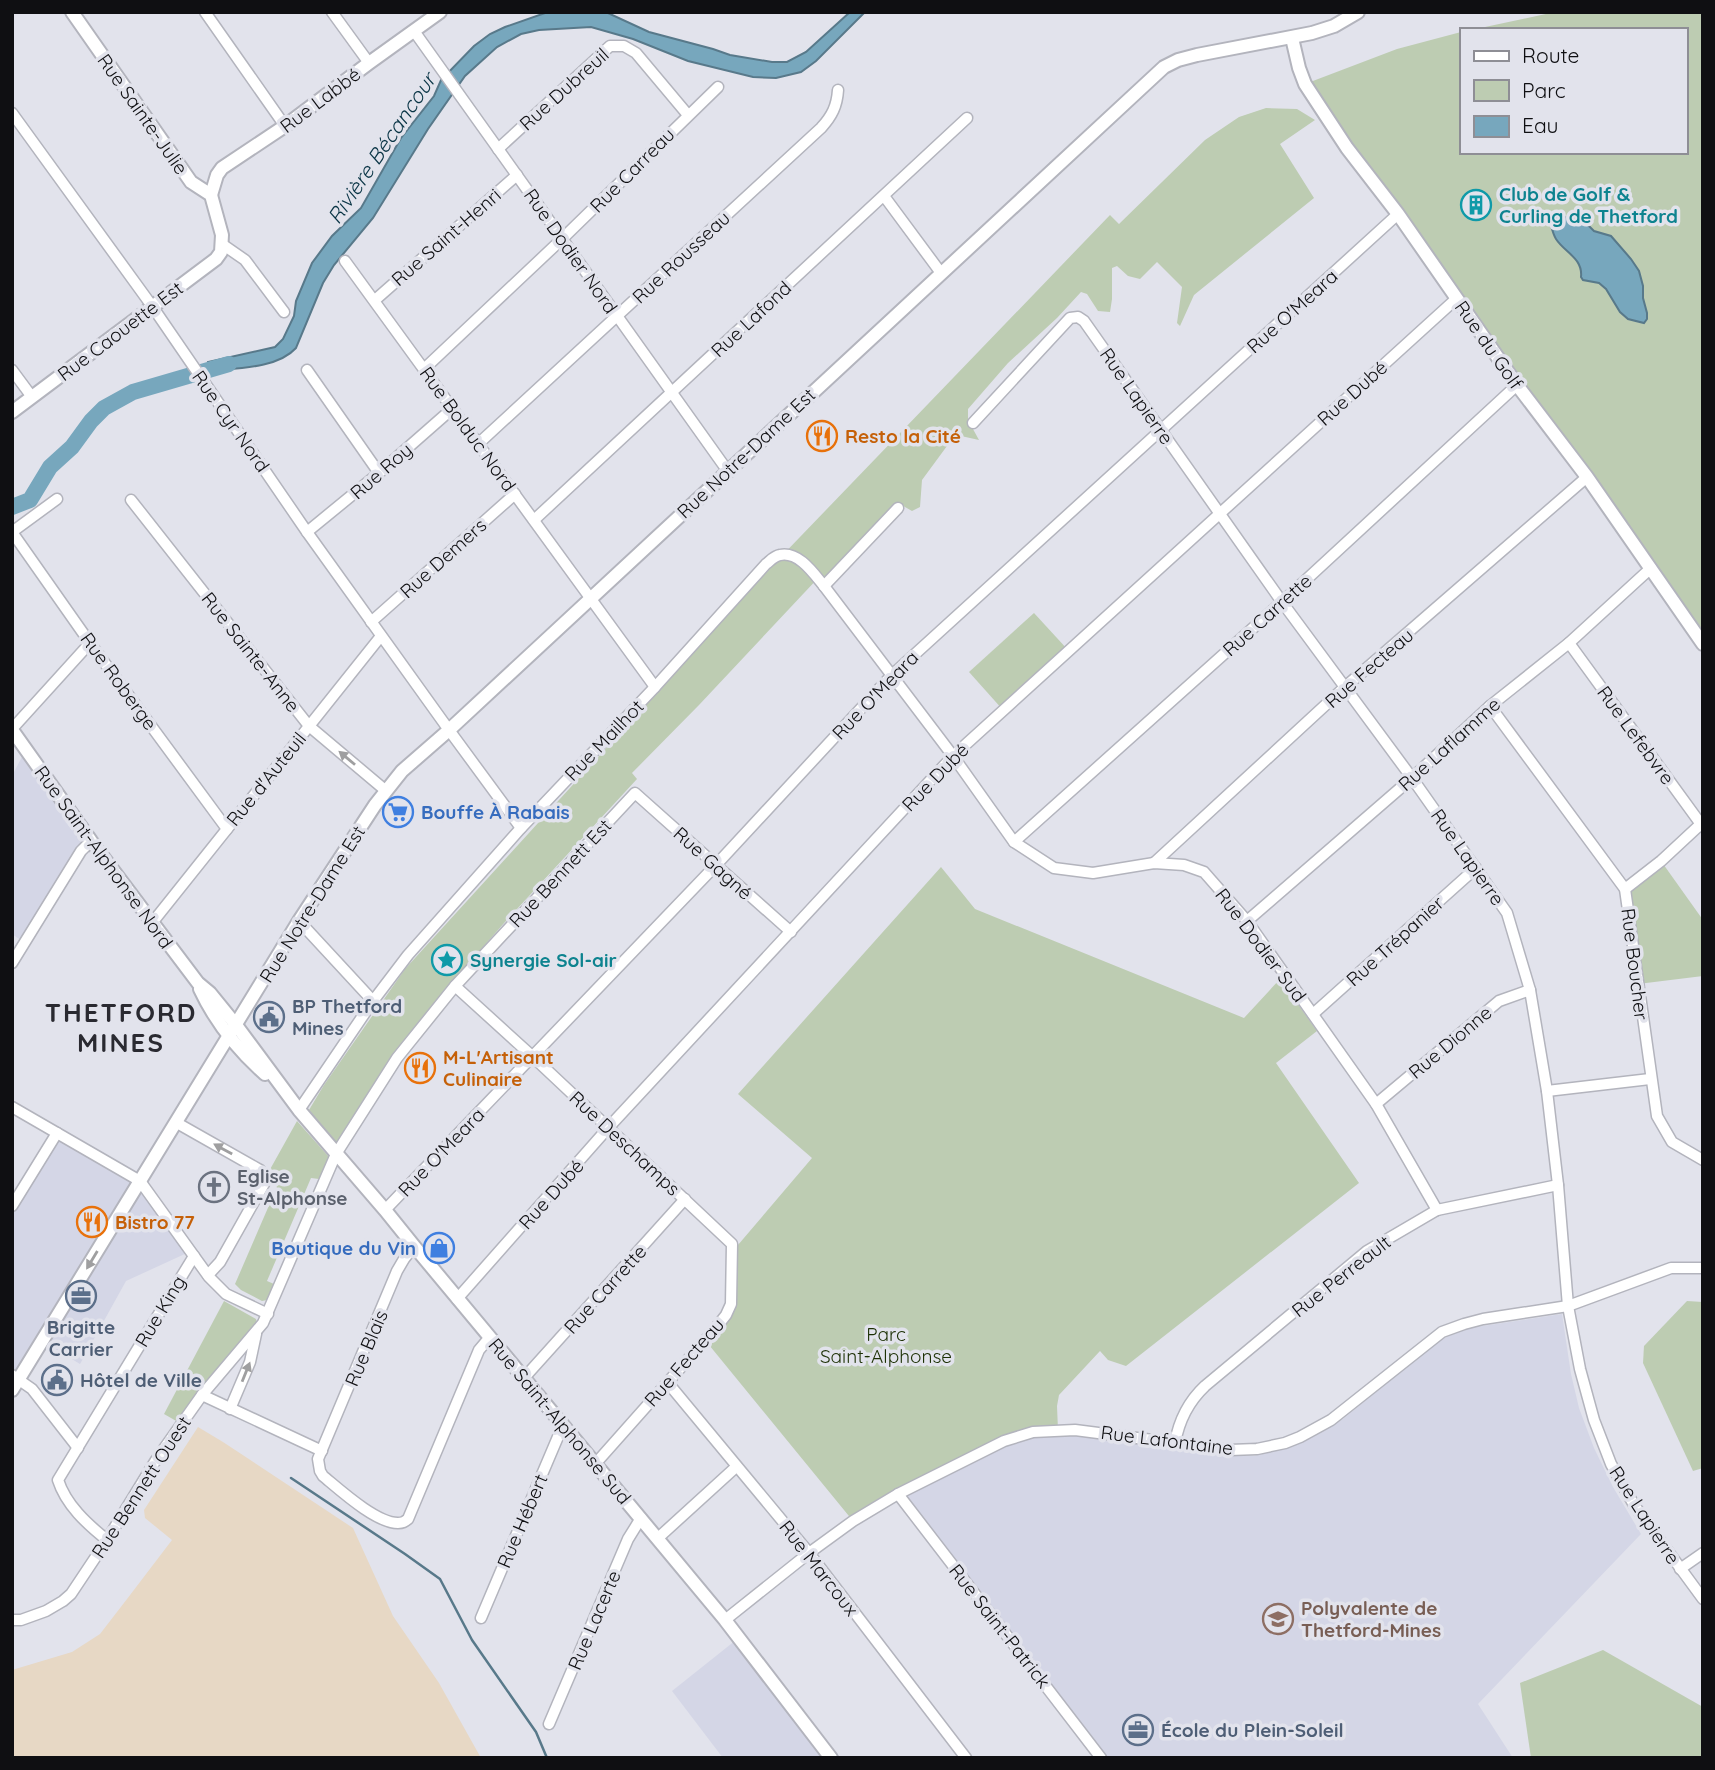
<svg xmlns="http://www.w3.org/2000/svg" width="1715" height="1770" font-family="Quicksand,sans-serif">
  <rect width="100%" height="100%" fill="#e2e3ec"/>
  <!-- built -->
  <g fill="#d4d6e6">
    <polygon points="26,749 91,841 25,943 12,934 12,776"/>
    <polygon points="58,1137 141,1187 187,1253 126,1281 80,1364 47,1344 26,1379 12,1371 12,1212"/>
    <polygon points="1562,1314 1571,1374 1579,1408 1594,1448 1613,1487 1641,1534 1478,1704 1513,1758 1106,1758 898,1494 1004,1441 1058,1430 1179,1450 1254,1456 1292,1447 1343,1419 1440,1340 1469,1328"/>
    <polygon points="736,1640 825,1758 723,1758 672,1691"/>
  </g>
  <!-- industrial -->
  <polygon fill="#e7d8c5" points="198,1427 223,1442 353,1528 393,1616 439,1683 481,1758 12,1758 12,1670 72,1652 100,1634 127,1599 172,1540 145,1518 144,1510"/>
  <!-- green -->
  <g fill="#bdccb2">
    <polygon points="1555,12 1703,12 1703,644 1305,84 1397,49 1461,32 1461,152 1685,152 1685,30 1471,30"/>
    <polygon points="1266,108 1297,109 1315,120 1280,144 1314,198 1194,295 1180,326 1177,323 1182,287 1157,262 1140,279 1128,276 1117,266 1112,268 1112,299 1110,312 1098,311 1087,294 1081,292 1057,318 1008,363 968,409 968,420 979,440 961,436 947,446 922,480 920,507 912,511 898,503 825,580 820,576 699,705 632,773 637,779 505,922 433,1004 395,1051 337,1143 309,1110 324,1085 405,969 774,564 1110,215 1119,224 1205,140 1239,117"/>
    <polygon points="1034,613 1068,650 1003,710 969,672"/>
    <polygon points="1661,861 1703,920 1703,976 1638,984 1625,889"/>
    <polygon points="941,867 975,909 1244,1018 1280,979 1317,1031 1276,1063 1359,1183 1126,1366 1108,1360 1100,1351 1059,1395 1057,1406 1058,1430 1004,1441 853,1521 705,1340 726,1315 732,1252 812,1158 738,1094"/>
    <polygon points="297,1121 329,1157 319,1179 311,1178 267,1281 274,1284 267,1300 262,1301 241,1290 235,1284 277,1187 268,1173"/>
    <polygon points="224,1301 256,1319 257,1324 178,1422 164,1414"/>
    <polygon points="1687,1301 1703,1302 1703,1468 1693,1471 1643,1363 1644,1346"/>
    <polygon points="1603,1650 1703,1707 1703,1758 1531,1758 1520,1683"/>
  </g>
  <!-- water -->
  <g fill="#77a7bd" stroke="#58798a" stroke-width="2">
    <path d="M850,12h15l-49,49 -15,11 -25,6 -23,-1 -65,-16 -55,-22 -42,-12 -52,3 -18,4 -24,13 -32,29 -37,53 -55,89 -39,47 -11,18 -27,65c-19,21 -61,20 -87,23l-1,-9 67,-15 8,-8 11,-23 2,-15 16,-38 20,-27 29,-28 40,-70 33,-42 7,-16 33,-34 16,-12 15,-7 40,-14h63l41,19 64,17 17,6 42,7h15l19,-10z"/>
    <path d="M1554,214l8,1 10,6 7,-1 7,3 8,8 17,5 20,23 8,12 4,15v12l4,15v6l-3,4 -16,-4 -8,-7 -14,-23 -7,-6 -16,-3 -2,-3c2,-19 -16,-24 -25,-38 -4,-6 -5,-16 -8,-23z"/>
  </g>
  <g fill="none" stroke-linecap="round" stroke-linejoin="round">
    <!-- stream -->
    <polyline stroke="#58798a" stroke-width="2.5" points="291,1478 405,1554 440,1579 472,1640 536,1732 547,1758"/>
    <!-- river -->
    <polyline stroke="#77a7bd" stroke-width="16" points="12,507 30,500 50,467 72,447 91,421 104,408 133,392 229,364"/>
    <!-- street casing -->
    <g stroke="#b3b4bd" stroke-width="13">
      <g id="street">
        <polyline points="205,12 285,126"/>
        <polyline points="332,12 369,63"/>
        <polyline points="414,31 727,470"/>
        <polyline points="12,113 152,306 307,532 449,730 521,828"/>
        <polyline points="498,149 610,46 624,46 636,53 688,115"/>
        <polyline points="884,196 941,273"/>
        <polyline points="222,244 245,260 284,312"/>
        <polyline points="345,261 655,687"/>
        <polyline points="375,300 517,175"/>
        <polyline points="424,369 562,239 718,87"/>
        <polyline points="12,370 32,397"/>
        <polyline points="307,370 379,473"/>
        <polyline points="973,423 1070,318 1078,317 1084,321 1282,602 1412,778 1507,913 1530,990 1547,1091 1558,1185 1568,1306 1580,1369 1594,1420 1611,1464 1634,1505 1703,1599"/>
        <path d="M478,444l343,-316c11,-12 16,-22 17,-38"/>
        <polyline points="131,500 309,726 385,790"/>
        <polyline points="534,520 967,118"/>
        <polyline points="12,532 90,643 227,829"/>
        <polyline points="12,532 57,499"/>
        <polyline points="307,532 379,473 453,408"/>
        <polyline points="824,586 898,508"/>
        <polyline points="371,622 515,494"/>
        <polyline points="1569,643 1703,827"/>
        <polyline points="1490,706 1625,889 1657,1116 1672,1142 1703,1160"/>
        <polyline points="12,729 90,643"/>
        <polyline points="1014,842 1282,602 1517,385"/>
        <polyline points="1154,863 1345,687 1587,477"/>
        <polyline points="1625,889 1661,861 1703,822"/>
        <polyline points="299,921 373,1001"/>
        <polyline points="1247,921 1412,778 1490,706 1569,643 1651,568"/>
        <polyline points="152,923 381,636"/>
        <polyline points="12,963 81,851 91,841"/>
        <polyline points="455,986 532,1056 732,1244 731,1304 726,1315 715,1329 596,1463"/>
        <polyline points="1313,1014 1476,868"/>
        <polyline points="1547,1091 1650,1079"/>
        <polyline points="1376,1104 1499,1001 1530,990"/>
        <polyline points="12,1107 140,1181 209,1277 226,1294 268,1314"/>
        <path d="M299,1110l74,-109 35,-46 113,-127 134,-141 111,-123c4,-3 8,-8 14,-9 19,-4 34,19 44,31l129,170 61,86 40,26 39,5 61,-10 30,2 20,7 43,49 129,183 61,106"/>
        <polyline points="177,1123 260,1170 265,1177 265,1182 220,1262 208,1275"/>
        <polyline points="12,1206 57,1133"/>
        <polyline points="385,1210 716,865 892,675 1398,214"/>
        <path d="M414,1246l-10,13 -7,12 -79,188 2,12 3,5c17,14 53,47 75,47 5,0 6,-1 10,-4l71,-169 11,-13"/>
        <polyline points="457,1299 608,1128 953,756 1456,299"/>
        <polyline points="12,1375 32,1389 78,1448"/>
        <polyline points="524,1378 685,1199"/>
        <polyline points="668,1383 809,1553 966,1758"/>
        <polyline points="202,1395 322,1451"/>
        <polyline points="230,1409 250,1362 256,1334"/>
        <path d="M1175,1443c4,-23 13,-41 30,-57l162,-135 70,-41 121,-25"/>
        <polyline points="898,1494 1101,1758"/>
        <polyline points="658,1538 736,1467"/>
        <path d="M107,1540c-20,-16 -41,-35 -49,-60l136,-224"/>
        <polyline points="1680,1569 1703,1553"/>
        <polyline points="481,1618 563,1425"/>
        <polyline points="12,1620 21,1620 46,1611 63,1601 71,1594 107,1540 156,1460 202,1395 263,1323 336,1154 397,1058 455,986 635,793 791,932"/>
        <polyline points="725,1620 809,1553 853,1521 898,1494 1004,1441 1033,1432 1075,1430 1230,1450 1257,1449 1285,1443 1300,1437 1331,1420 1442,1332 1464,1324 1483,1319 1568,1306 1671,1268 1703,1268"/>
        <polyline points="549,1724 628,1539 641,1518"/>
      </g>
    </g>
    <!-- secondary casing -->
    <g stroke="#b3b4bd" stroke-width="16">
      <g id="secondary">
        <polyline points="1292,38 1299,68 1305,84 1347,148 1398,214 1517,385 1587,477 1703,644"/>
        <polyline points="211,195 217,175 222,168 285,126 369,63 440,12"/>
        <polyline points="12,412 216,259 221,252 222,235 211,195 191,182 72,12"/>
        <polyline points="12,730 91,841 198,983 210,993 236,1025 299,1110 385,1210 414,1246 725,1620 831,1758"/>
        <path d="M200,989c15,32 39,62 65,85"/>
        <polyline points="12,1390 299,921 375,805 402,771 449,730 1164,67 1178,60 1197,55 1312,33 1334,26 1358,12"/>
      </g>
    </g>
    <!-- street -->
    <use href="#street" stroke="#fff" stroke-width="10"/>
    <!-- secondary -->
    <use href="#secondary" stroke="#fff" stroke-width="12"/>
  </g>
  <!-- one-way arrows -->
  <defs><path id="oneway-solid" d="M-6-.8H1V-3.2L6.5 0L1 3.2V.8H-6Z" transform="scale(1.75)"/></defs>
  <g fill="#9f9fa0">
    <use href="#oneway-solid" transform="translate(347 758) rotate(-140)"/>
    <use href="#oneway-solid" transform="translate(223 1149) rotate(-151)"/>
    <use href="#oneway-solid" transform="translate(92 1260) rotate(121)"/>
    <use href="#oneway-solid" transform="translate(246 1372) rotate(-68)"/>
  </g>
  <!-- icons -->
  <defs>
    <g id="building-ring" transform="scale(1.575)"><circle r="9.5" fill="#e2e3ec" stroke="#0f9aa8" stroke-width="1.5"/><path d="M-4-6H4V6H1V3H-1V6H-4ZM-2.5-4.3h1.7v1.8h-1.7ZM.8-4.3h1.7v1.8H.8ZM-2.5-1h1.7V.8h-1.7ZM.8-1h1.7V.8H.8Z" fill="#0f9aa8"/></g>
    <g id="restaurant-ring" transform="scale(1.575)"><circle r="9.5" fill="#e2e3ec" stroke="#e8710a" stroke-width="1.5"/><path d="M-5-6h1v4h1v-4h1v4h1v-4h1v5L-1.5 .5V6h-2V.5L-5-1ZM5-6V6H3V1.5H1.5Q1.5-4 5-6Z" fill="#e8710a"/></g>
    <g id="supermarket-ring" transform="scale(1.575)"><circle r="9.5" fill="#e2e3ec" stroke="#3f7fe0" stroke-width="1.5"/><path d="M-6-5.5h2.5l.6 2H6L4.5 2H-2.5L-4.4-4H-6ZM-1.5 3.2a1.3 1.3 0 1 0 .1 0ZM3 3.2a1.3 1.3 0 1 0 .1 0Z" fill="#3f7fe0"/></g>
    <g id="sight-ring" transform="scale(1.575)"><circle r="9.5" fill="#e2e3ec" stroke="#0f9aa8" stroke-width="1.5"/><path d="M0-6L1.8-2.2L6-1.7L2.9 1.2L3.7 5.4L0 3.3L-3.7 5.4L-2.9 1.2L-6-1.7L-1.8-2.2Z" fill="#0f9aa8"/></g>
    <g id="civic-ring" transform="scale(1.575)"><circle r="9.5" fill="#e2e3ec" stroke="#5c6f8a" stroke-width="1.5"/><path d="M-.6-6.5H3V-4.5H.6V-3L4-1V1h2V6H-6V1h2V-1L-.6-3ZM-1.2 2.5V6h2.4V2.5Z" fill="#5c6f8a"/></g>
    <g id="church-ring" transform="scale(1.575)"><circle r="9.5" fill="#e2e3ec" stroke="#6b7280" stroke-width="1.5"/><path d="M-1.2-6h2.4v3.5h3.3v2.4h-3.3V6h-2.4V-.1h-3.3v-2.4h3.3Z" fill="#6b7280"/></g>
    <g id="shop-ring" transform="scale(1.575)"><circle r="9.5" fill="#e2e3ec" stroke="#3f7fe0" stroke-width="1.5"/><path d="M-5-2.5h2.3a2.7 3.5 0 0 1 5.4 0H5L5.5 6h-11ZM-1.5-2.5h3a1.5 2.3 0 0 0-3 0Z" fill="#3f7fe0"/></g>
    <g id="office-ring" transform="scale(1.575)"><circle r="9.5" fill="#e2e3ec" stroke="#5c6f8a" stroke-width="1.5"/><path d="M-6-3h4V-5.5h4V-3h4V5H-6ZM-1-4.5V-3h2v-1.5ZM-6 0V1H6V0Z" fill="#5c6f8a"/></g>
    <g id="school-ring" transform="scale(1.575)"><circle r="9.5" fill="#e2e3ec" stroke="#8d6e63" stroke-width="1.5"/><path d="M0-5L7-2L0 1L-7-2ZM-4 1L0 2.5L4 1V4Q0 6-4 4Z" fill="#8d6e63"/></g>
  </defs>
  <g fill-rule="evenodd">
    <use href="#building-ring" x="1476" y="205"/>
    <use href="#restaurant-ring" x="822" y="436"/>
    <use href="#supermarket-ring" x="398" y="812"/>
    <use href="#sight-ring" x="447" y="960"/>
    <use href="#civic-ring" x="269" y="1017"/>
    <use href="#restaurant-ring" x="420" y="1068"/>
    <use href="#church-ring" x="214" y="1187"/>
    <use href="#restaurant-ring" x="92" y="1222"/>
    <use href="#shop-ring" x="439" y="1248"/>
    <use href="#office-ring" x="81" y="1296"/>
    <use href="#civic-ring" x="57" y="1380"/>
    <use href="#school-ring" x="1278" y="1619"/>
    <use href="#office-ring" x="1138" y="1730"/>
  </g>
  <g text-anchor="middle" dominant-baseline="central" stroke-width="7" stroke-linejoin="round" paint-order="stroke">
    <!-- street labels -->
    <g font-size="19" fill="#0f0f12" stroke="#e2e3ec">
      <text transform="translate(564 89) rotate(-42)">Rue Dubreuil</text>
      <text transform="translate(320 100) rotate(-37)">Rue Labbé</text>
      <text transform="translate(143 114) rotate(55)">Rue Sainte-Julie</text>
      <text transform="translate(632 170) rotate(-45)">Rue Carreau</text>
      <text transform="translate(446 237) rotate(-41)">Rue Saint-Henri</text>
      <text transform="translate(571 251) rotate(55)">Rue Dodier Nord</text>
      <text transform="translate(681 257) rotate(-43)">Rue Rousseau</text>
      <text transform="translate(1292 311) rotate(-42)">Rue O'Meara</text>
      <text transform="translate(751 319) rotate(-43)">Rue Lafond</text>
      <text transform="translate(120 331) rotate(-37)">Rue Caouette Est</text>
      <text transform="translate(1489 345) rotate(55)">Rue du Golf</text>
      <text transform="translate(1352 393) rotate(-42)">Rue Dubé</text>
      <text transform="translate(1137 396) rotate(55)">Rue Lapierre</text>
      <text transform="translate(231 421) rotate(55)">Rue Cyr Nord</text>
      <text transform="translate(468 429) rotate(54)">Rue Bolduc Nord</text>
      <text transform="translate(746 453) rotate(-43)">Rue Notre-Dame Est</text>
      <text transform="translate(381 471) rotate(-41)">Rue Roy</text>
      <text transform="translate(443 558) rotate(-42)">Rue Demers</text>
      <text transform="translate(1267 615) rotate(-42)">Rue Carrette</text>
      <text transform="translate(251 652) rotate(52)">Rue Sainte-Anne</text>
      <text transform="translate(1369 668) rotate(-41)">Rue Fecteau</text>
      <text transform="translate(119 681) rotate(54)">Rue Roberge</text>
      <text transform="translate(875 695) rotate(-46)">Rue O'Meara</text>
      <text transform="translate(1636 735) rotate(54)">Rue Lefebvre</text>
      <text transform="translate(604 740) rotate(-46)">Rue Mailhot</text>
      <text transform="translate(1449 744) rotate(-42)">Rue Laflamme</text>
      <text transform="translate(935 777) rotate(-46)">Rue Dubé</text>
      <text transform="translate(266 779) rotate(-51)">Rue d'Auteuil</text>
      <text transform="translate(104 857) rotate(54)">Rue Saint-Alphonse Nord</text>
      <text transform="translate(1468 857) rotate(55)">Rue Lapierre</text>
      <text transform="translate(713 863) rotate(42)">Rue Gagné</text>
      <text transform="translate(560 873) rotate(-47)">Rue Bennett Est</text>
      <text transform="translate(312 904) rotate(-58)">Rue Notre-Dame Est</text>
      <text transform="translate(1395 941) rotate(-42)">Rue Trépanier</text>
      <text transform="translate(1261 945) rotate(53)">Rue Dodier Sud</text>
      <text transform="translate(1635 964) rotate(83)">Rue Boucher</text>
      <text transform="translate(1450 1042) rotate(-40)">Rue Dionne</text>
      <text transform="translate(625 1143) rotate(43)">Rue Deschamps</text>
      <text transform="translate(441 1152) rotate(-46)">Rue O'Meara</text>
      <text transform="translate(551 1194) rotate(-48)">Rue Dubé</text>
      <text transform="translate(1341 1276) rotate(-38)">Rue Perreault</text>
      <text transform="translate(605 1289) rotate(-48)">Rue Carrette</text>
      <text transform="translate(160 1311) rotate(-59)">Rue King</text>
      <text transform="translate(366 1348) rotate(-67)">Rue Blais</text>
      <text transform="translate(684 1362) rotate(-49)">Rue Fecteau</text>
      <text transform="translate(560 1421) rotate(50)">Rue Saint-Alphonse Sud</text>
      <text transform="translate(1167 1440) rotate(7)">Rue Lafontaine</text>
      <text transform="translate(141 1487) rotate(-57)">Rue Bennett Ouest</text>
      <text transform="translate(1645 1515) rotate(57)">Rue Lapierre</text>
      <text transform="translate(522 1521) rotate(-67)">Rue Hébert</text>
      <text transform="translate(819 1568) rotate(52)">Rue Marcoux</text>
      <text transform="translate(594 1620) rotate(-67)">Rue Lacerte</text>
      <text transform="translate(1000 1626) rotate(52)">Rue Saint-Patrick</text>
    </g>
    <!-- culture labels -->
    <g font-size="19" font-weight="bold" fill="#0d838f" stroke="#e2e3ec" text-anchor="start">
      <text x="1499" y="194">Club de Golf &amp;<tspan x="1499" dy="22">Curling de Thetford</tspan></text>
      <text x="470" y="960">Synergie Sol-air</text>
    </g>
    <!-- food labels -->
    <g font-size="19" font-weight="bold" fill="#c56008" stroke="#e2e3ec" text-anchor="start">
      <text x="845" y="436">Resto la Cité</text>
      <text x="443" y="1057">M-L'Artisant<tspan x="443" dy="22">Culinaire</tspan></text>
      <text x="115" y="1222">Bistro 77</text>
    </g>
    <!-- shop labels -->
    <g font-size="19" font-weight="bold" fill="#366cbe" stroke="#e2e3ec" text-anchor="start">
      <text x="421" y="812">Bouffe À Rabais</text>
      <text x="416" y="1248" text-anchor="end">Boutique du Vin</text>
    </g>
    <!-- service labels -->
    <g font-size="19" font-weight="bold" fill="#4e5e75" stroke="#e2e3ec" text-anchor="start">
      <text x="292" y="1006">BP Thetford<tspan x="292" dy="22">Mines</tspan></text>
      <text x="81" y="1327" text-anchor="middle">Brigitte<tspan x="81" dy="22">Carrier</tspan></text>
      <text x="80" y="1380">Hôtel de Ville</text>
      <text x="1161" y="1730">École du Plein-Soleil</text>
    </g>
    <!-- worship labels -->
    <g font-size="19" font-weight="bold" fill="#5b616d" stroke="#e2e3ec" text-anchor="start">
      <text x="237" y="1176">Eglise<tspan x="237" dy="22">St-Alphonse</tspan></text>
    </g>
    <!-- park labels -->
    <g font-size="19" fill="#1c3004" stroke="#e2e3ec">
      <text x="886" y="1334">Parc<tspan x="886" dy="22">Saint-Alphonse</tspan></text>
    </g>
    <!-- education labels -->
    <g font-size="19" font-weight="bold" fill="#785e54" stroke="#e2e3ec" text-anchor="start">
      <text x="1301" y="1608">Polyvalente de<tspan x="1301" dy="22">Thetford-Mines</tspan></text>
    </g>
    <!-- water labels -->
    <g font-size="21" font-style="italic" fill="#093445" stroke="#e2e3ec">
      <text transform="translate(381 148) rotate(-56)">Rivière Bécancour</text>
    </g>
    <!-- district labels -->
    <g font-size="26" font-weight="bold" letter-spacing="2" fill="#2a2a31" stroke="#e2e3ec">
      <text x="121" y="1012">THETFORD<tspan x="121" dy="30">MINES</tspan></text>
    </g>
  </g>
  <!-- border -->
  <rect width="1715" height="1770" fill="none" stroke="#0f0f12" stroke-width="28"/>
  <!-- legend -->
  <rect x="1460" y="28" width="228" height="126" fill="#e2e3ec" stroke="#8e8e95" stroke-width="2"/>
  <rect x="1474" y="51" width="35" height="10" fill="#ffffff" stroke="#8e8e95" stroke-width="2"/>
  <text x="1522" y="63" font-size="21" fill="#0f0f12">Route</text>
  <rect x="1474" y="80" width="35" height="21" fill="#bdccb2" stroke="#8e8e95" stroke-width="2"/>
  <text x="1522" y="98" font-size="21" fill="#0f0f12">Parc</text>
  <rect x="1474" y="116" width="35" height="21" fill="#77a7bd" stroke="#8e8e95" stroke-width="2"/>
  <text x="1522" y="133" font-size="21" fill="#0f0f12">Eau</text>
</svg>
